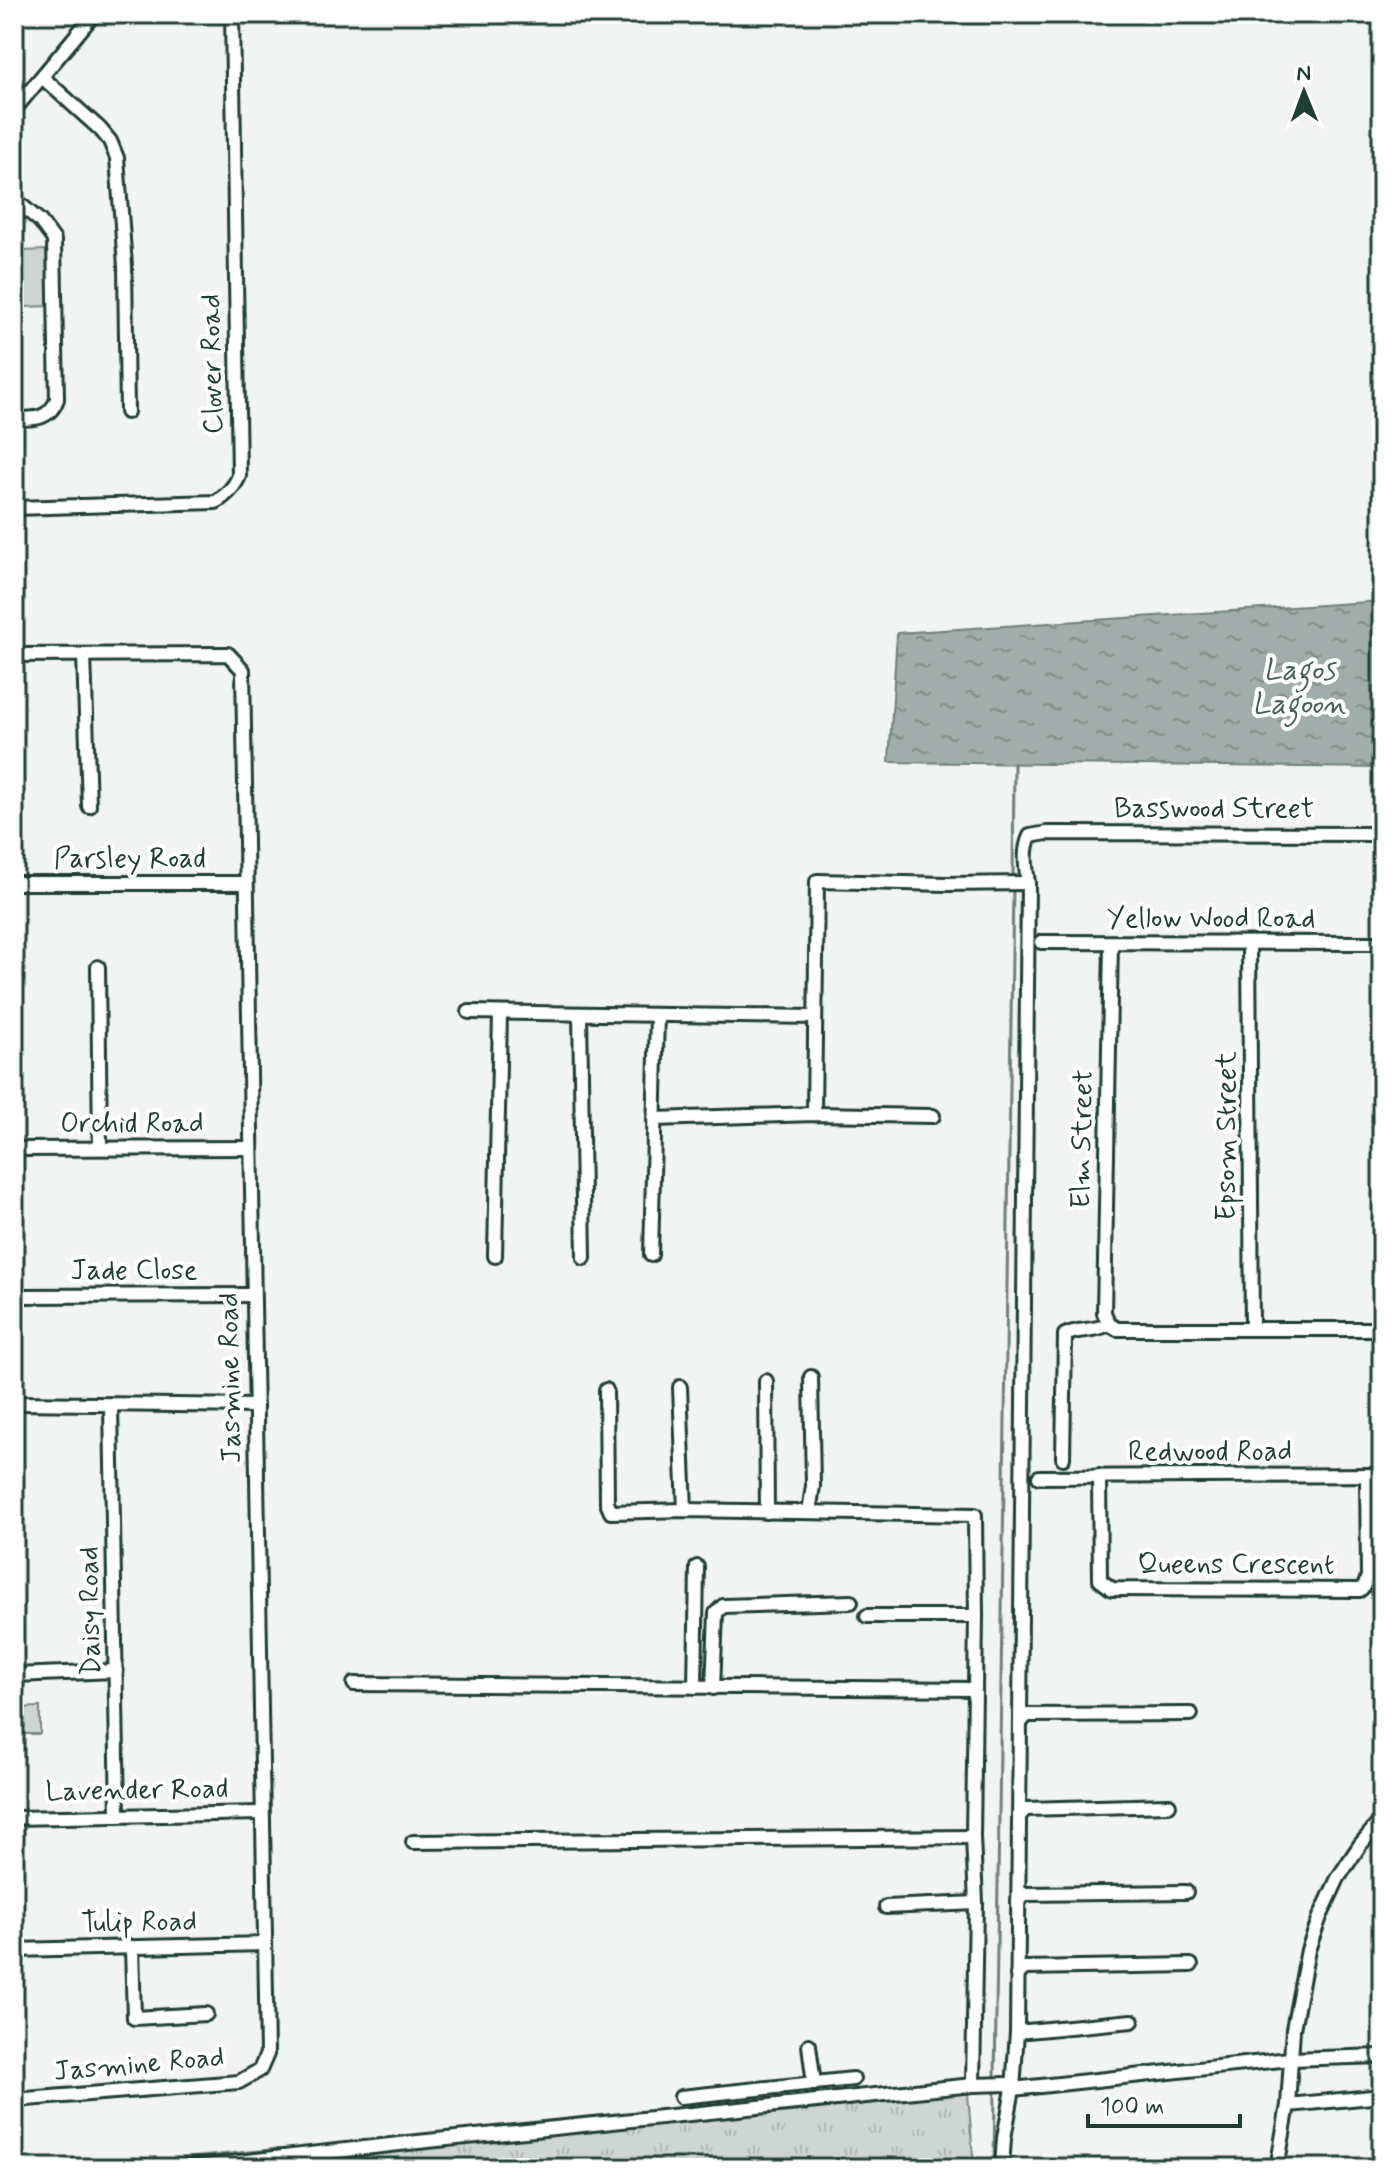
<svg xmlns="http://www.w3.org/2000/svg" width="1396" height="2182" font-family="Mynerve,sans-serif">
  <defs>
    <pattern id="grass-tufts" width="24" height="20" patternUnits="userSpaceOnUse" patternTransform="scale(2)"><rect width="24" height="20" fill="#ced5d3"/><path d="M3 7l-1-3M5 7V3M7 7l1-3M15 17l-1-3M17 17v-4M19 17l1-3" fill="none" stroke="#b0b8b6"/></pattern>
    <pattern id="water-ripples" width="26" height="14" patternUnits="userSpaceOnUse" patternTransform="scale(2)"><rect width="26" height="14" fill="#a1adaa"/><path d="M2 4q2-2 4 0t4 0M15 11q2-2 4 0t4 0" fill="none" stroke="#838e8b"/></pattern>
  </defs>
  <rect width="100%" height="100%" fill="#f2f3f3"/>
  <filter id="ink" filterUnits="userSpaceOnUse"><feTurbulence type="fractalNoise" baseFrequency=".0125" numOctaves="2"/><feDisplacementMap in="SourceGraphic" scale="16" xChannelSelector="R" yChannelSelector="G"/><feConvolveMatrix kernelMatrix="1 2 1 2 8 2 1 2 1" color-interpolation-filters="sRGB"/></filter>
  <g filter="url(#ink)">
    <!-- grass -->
    <polygon fill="url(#grass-tufts)" stroke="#768984" stroke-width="2" points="967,2081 974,2168 89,2168 273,2149 354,2150"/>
    <!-- pitch -->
    <g fill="#ced5d3" stroke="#768984" stroke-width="2">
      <polygon points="47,250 50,306 24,307 22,251"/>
      <polygon points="40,1707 40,1734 14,1734 14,1708"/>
    </g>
    <!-- water -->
    <polygon fill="url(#water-ripples)" stroke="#6d807b" stroke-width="2" points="1382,601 1382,768 889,762 897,633"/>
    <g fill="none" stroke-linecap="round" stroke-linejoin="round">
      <!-- stream -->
      <g stroke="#6d807b" stroke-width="3">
        <polyline points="1013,880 1014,764"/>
        <polyline points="995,2080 1013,888"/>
        <polyline points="994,2168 995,2088"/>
      </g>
      <!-- minor casing -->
      <g stroke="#1f3d34" stroke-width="18">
        <g id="minor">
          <polyline points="42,77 100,129 110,141 117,158 125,266 127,412"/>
          <polyline points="14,110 94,14"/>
          <path d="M14,199l26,22 14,19 3,159c-7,21 -24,20 -43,20"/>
          <path d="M14,508l202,-6c11,-8 18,-14 23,-26l-7,-462"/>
          <polyline points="14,655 228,654 243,670 267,2054 260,2070 239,2082 14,2100"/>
          <polyline points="84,655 89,806"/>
          <polyline points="14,883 246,883"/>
          <polyline points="1041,942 1382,943"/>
          <polyline points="1111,943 1104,1313 1109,1324 1117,1329 1382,1329"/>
          <polyline points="1249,943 1252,1329"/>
          <polyline points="98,967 100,1148"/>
          <polyline points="469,1012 815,1017"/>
          <polyline points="580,1014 584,1258"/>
          <polyline points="814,1114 817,881 947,884 1028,883"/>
          <polyline points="654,1119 814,1114 933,1116"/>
          <polyline points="14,1149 250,1148"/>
          <polyline points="651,1255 657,1015"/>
          <polyline points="495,1256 500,1013"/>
          <polyline points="14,1296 253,1295"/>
          <polyline points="766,1381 767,1512"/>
          <polyline points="680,1387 685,1510"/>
          <polyline points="606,1390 607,1503 611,1512 685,1510 975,1515 976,1616 973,1837 976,1903 973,2085"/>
          <polyline points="14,1403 256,1406"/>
          <polyline points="111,1405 118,1816"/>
          <path d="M1063,1458l2,-123c13,-7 30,-3 44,-11"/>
          <polyline points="1099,1476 1100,1580 1112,1589 1360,1590 1365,1585 1368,1576 1367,1475"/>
          <polyline points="1039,1477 1382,1475"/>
          <polyline points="809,1512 813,1486 811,1377"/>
          <polyline points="867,1616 976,1616"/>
          <polyline points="14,1675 116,1671"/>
          <polyline points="354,1684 975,1689"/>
          <polyline points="695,1687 697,1567"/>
          <polyline points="713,1688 716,1613 723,1606 851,1602"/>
          <polyline points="1020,1723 1027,1715 1191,1714"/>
          <polyline points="1019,1816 1026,1809 1169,1805"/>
          <polyline points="14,1818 262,1813"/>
          <polyline points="413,1842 973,1837"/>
          <polyline points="1018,1902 1025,1894 1186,1892"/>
          <polyline points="886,1907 976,1903"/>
          <polyline points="132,1947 134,2018 206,2014"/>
          <polyline points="14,1950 265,1944"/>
          <polyline points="1017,1975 1025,1968 1191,1965"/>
          <polyline points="1017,2032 1132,2021"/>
          <polyline points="809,2045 814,2084"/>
          <polyline points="681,2097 853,2079"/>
          <polyline points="1288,2105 1382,2096"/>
          <polyline points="186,2168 408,2143 973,2085 1008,2084 1013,2089 1290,2059 1382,2056"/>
          <path d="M1002,2168l2,-30 9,-49 4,-57 11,-1149c-2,-16 -5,-32 2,-47l17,-3 335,1"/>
          <polyline points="1277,2168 1288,2105 1293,2029 1308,1950 1320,1917 1338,1878 1360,1845 1382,1819"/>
        </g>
      </g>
      <!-- minor -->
      <use href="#minor" stroke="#fff" stroke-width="12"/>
    </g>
  </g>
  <g text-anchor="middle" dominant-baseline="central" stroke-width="8" stroke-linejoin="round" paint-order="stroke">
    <!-- street labels -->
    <g font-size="28" fill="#1f3d34" stroke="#fff">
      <text transform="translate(213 364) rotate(-91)">Clover Road</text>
      <text x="1214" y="809">Basswood Street</text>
      <text x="130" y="859">Parsley Road</text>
      <text x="1211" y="919">Yellow Wood Road</text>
      <text x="132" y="1124">Orchid Road</text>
      <text transform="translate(1227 1136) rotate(-90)">Epsom Street</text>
      <text transform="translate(1083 1139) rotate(-89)">Elm Street</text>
      <text x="134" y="1271">Jade Close</text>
      <text transform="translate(231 1378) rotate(-91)">Jasmine Road</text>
      <text x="1210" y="1452">Redwood Road</text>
      <text x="1236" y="1565">Queens Crescent</text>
      <text transform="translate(91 1611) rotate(-91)">Daisy Road</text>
      <text transform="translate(137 1791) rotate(-1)">Lavender Road</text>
      <text transform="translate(139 1923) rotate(-1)">Tulip Road</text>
      <text transform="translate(139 2065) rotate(-5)">Jasmine Road</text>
    </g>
    <!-- water labels -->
    <g font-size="30" font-style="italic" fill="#465f57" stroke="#fff">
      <text x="1299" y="670">Lagos<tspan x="1299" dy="34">Lagoon</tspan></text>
    </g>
  </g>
  <!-- margin -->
  <rect width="1396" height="2182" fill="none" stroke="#fff" stroke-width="48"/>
  <rect x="24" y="24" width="1348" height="2134" fill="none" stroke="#1f3d34" stroke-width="3" filter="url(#ink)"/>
  <!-- north arrow -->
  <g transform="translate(1304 92) rotate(359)" stroke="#ffffff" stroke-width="6" paint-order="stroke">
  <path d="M0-6L14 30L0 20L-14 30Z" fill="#1f3d34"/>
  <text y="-12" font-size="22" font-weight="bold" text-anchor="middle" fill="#1f3d34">N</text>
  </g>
  <!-- scale -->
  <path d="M1088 2114v12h152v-12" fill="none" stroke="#1f3d34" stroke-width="4"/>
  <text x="1100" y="2114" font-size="24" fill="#1f3d34" stroke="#ffffff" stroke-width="6" paint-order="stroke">100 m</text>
</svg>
